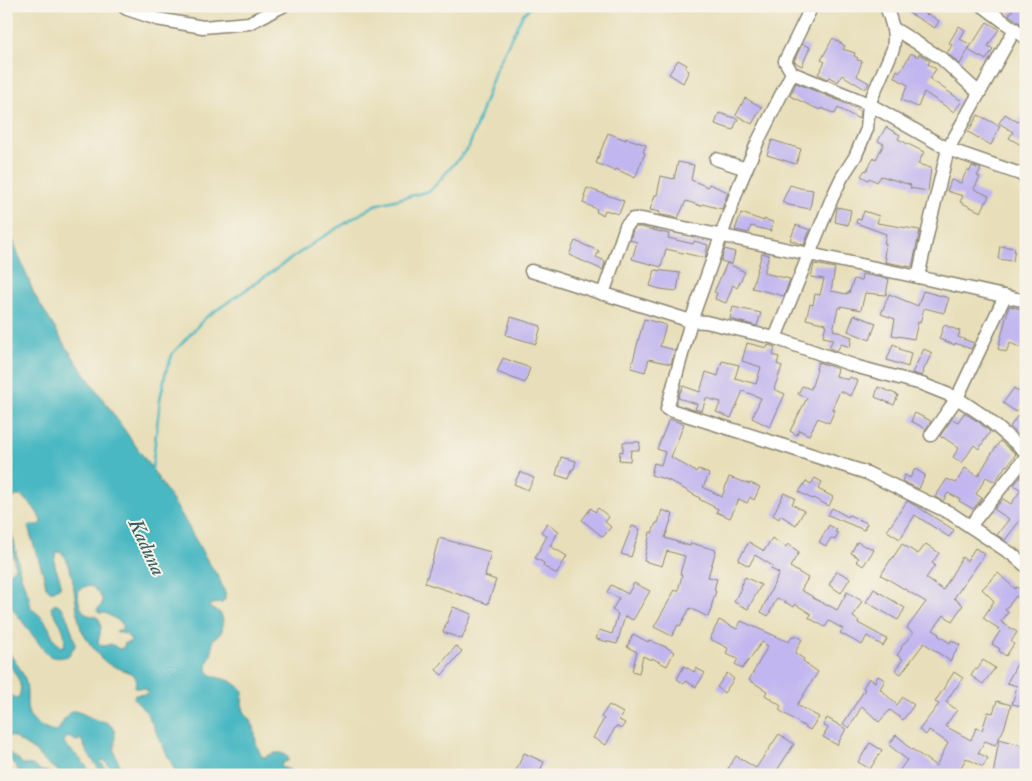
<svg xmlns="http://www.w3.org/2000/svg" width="1032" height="781" font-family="'IM FELL Double Pica',serif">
  <rect width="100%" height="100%" fill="#f7f3e8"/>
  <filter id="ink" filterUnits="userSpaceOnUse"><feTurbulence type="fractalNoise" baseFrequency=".02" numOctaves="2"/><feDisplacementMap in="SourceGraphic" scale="10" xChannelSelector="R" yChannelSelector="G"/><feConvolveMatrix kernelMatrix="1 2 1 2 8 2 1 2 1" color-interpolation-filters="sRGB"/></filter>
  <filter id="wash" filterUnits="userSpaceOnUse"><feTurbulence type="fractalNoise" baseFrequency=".0096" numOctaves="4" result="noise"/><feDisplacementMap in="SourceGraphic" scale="20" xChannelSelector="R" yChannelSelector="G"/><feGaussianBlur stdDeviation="1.12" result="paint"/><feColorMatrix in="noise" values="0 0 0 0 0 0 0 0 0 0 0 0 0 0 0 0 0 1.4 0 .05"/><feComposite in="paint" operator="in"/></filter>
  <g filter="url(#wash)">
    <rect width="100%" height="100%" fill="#e8dfba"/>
    <!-- water -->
    <g fill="#49b8c2" stroke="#3a7276" fill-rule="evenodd">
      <path d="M6,223l28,71 32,53 86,122 28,43 27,48 12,18 6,15v6l-3,4 -11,1 -2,3c3,3 8,3 11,6 4,5 4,16 0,21 -2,2 -5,3 -7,5 -1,4 0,8 -1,12 -1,5 -5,11 -5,16 -1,10 16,11 23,14 5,2 9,5 13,10l-1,13 2,7 10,16 2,16 5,13 4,1c9,-4 15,-7 23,0v4l-6,2 -1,4 9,3 5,5h-118l-30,-62 -13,-14 1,-4 12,-1 2,-3 -7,-3h-7l1,-10 -3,-4 -25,-10 -8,-7 -10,-13 -9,-15 -3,-12 -6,-42 -6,-17 -4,-5 -5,-1c-8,15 6,22 3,35l-6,4h-4l-4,-4 -2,-11 -16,-49 3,-2h7l3,-2c0,-8 -12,-23 -20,-27h-5l-5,4 -2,8 -1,18 6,15 7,36 8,20 2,11c5,5 11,8 15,15 5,7 7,19 15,24l3,-1c4,-14 -7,-27 -13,-38 11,-17 21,26 24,33v5l-7,10c-7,2 -15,3 -21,-2l-41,-54v-29l3,2 2,-1 4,-5 -2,-15 -7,-16zM86,586l7,1 9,11v6l-5,6 1,2 1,1h6l16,9 2,7 -7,2 11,4 4,5 -1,2 -5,1 -2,5 -4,1 -8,-5 -7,2 -6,-3c1,-7 5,-16 1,-24 -3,-3 -7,-3 -11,-4 -9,-5 -11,-17 -9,-25z"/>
      <path d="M6,648c6,10 15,20 19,31 6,19 -6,36 17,48 6,3 9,5 15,5l9,-15 6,-6c8,0 14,5 22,8 5,2 11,2 15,5 10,6 4,21 6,30 2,8 8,15 12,21h-10l-13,-15 -3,1 1,3 10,11h-9l-16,-23 -6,-13 -4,2 -9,-4 -3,2 -1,4 18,18 11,14h-31l-1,-2 -17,-12 -9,-10 -22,-14 -3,-1 -4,1v-46l10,8 2,-1c8,-15 -5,-25 -11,-38 -1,-3 -1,-8 -1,-12z"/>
      <polygon points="6,750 19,760 22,764 32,765 39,770 48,772 53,775 22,775 6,754"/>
    </g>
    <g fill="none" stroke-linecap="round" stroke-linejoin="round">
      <!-- stream -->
      <polyline stroke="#49b8c2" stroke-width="2.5" points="149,471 152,469 160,400 166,371 173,353 205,318 318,240 375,205 430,191 469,147 496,69 523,14 532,6"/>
    </g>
    <g id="blocks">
      <!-- building -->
      <g fill="#c1b6ef">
        <polygon points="914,6 927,15 928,14 939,21 935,28 909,13"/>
        <polygon points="1015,6 1017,6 1026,12 1026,21 1023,25 1009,15"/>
        <polygon points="987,22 999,29 988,46 993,49 986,60 968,50"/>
        <polygon points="959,26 965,30 960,39 971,45 960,64 947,53 952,45 949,43"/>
        <polygon points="833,38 845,46 843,49 855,53 854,56 858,58 857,60 862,61 857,76 869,83 865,89 842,75 838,82 829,77 828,79 818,74 825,62 821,60"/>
        <polygon points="802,44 810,47 802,66 796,63 794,61"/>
        <polygon points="911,53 918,57 919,54 930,61 928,64 936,69 930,79 962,101 954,112 924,92 918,107 901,100 908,85 894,77 897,70 900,72"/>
        <polygon points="678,60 687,65 685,68 689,71 683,83 669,74"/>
        <polygon points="796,83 849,105 860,111 859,119 838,108 835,114 821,108 820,110 811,106 790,96"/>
        <polygon points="745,98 762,107 752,124 736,115"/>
        <polygon points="1026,109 1026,148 1009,138 1013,132 999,123 1005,114 1018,122"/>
        <polygon points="719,113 738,119 733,130 715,124"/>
        <polygon points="978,115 1000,126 991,145 968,132"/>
        <polygon points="886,127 900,135 898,139 924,152 918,164 931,168 928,191 910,188 911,185 881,176 877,182 869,178 868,180 861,176 865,170 866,171 874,158 876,159 884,144 878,141"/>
        <polygon points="608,133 626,140 626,138 646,145 643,152 645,153 635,178 616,169 615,171 596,163"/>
        <polygon points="772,140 801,149 796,164 767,155"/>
        <polygon points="678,162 694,165 691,180 708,187 709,184 728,192 722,209 702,204 701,206 686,201 678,218 662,215 659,214 660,212 650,210 655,195 657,195 661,176 674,179"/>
        <polygon points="972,166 981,169 977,176 980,177 974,189 989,196 981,212 960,202 963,196 947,191 951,180 961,183 967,170 970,171"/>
        <polygon points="790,185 800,188 813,190 810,209 789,205 782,202"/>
        <polygon points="587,188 624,201 619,214 605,210 603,215 596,212 597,209 583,203 585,197 584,196"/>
        <polygon points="837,207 851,210 848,225 835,222"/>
        <polygon points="864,211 879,216 877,223 920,230 912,267 885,262 886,257 884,257 886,243 884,243 886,234 856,223 857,219 861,220"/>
        <polygon points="741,213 764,221 764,219 773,222 771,231 751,226 749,233 735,230"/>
        <polygon points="796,225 810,230 804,245 790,240"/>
        <polygon points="636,227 641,227 669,234 668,238 693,244 694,241 708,245 705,258 666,249 661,267 632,259 637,242 630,240 633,230"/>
        <polygon points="575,241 599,251 596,257 605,261 603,270 569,255"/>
        <polygon points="1000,246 1015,248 1013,261 998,259"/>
        <polygon points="725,249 735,252 732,264 721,261"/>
        <polygon points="762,253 769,255 764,273 790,279 784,296 752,288"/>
        <polygon points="727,263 745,272 737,288 733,285 726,303 715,299 717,293 714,292"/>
        <polygon points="814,264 835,268 831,291 847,294 847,293 849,293 854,279 861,281 862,274 889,279 886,295 865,293 861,310 841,306 841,308 838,308 833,330 852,337 850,347 841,344 837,351 829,348 833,339 823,337 826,324 806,319 810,304 813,305 815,294 820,295 824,279 811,277"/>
        <polygon points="655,270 680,273 677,291 660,289 650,286"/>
        <polygon points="923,291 949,298 944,313 924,308 920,323 918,322 914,339 892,335 895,319 881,314 889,294 918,306"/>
        <polygon points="1009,306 1026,310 1026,350 1010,343 1006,352 998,349"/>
        <polygon points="733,307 761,313 757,326 730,319"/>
        <polygon points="854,315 876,323 870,340 848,331"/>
        <polygon points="511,317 541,326 536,344 506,335"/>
        <polygon points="644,319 666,325 660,346 675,350 671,364 649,359 645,372 631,368"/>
        <polygon points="944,325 960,331 958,337 974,343 971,349 955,343 955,345 939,339"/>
        <polygon points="747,343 767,348 768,345 775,347 773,355 779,357 777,364 782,366 774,389 785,394 770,427 752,418 761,398 743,391 731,418 716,412 721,402 706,398 702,411 695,409 697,404 678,398 681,390 682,390 683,386 700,392 706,372 718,376 722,361 739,365 735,378 756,384 761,367 742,361"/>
        <polygon points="893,344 900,347 899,349 911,353 908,367 887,360"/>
        <polygon points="924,349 932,353 923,371 924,372 922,376 912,373"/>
        <polygon points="503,358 530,368 525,383 497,372"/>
        <polygon points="818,362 838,369 836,376 848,380 850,377 858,381 851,396 840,391 832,409 835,410 829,423 818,418 809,435 799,430 797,435 790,431 807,398 798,394 802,386 811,389 817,369 816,369"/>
        <polygon points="878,387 898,395 894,405 875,397"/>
        <polygon points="1014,388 1026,397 1026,399 1016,412 1003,403"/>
        <polygon points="915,413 931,421 926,429 911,421"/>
        <polygon points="964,413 979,422 990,432 979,449 974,445 962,463 953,457 959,448 943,437 942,438 940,436 952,419 958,422"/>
        <polygon points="1018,415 1026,420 1020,430 1026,435 1026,441 1010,427"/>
        <polygon points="669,419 684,424 671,457 696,472 698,469 709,474 703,487 722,497 729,477 750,484 750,483 760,487 754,500 750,497 747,503 739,499 730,518 716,512 718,509 699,499 700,498 668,480 651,475 654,463 661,465 665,452 657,449"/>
        <polygon points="1000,441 1016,454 1007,466 1006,465 995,482 986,477 976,494 982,498 973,509 959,501 960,499 948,493 943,501 935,497 947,479 956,483 965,468 978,476 990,456"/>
        <polygon points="623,442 640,442 639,450 631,450 630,461 619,460 620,451 623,452"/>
        <polygon points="561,457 576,461 574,469 572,469 569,479 556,475"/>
        <polygon points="915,469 925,475 919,489 902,481 905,475 910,478"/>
        <polygon points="1026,470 1026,522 1021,519 1005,540 997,535 1009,519 994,509 1003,499 1011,504 1021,490 1014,485"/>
        <polygon points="520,472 534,478 528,490 514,484"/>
        <polygon points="815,478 822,482 818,489 833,497 829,506 813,498 812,499 799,492 806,481 811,484"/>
        <polygon points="784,493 795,498 792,504 804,511 796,525 780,515 779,519 773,515"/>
        <polygon points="907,501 918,507 954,530 949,537 915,515 900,539 887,531"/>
        <polygon points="591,508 595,512 598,508 609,517 605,522 611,527 603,537 582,520"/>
        <polygon points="832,508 848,517 849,515 867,523 864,530 828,515"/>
        <polygon points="662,510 673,514 665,538 690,546 691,543 716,550 708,577 717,579 714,590 716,591 711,607 712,607 708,617 690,608 680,626 678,625 672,636 654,627 675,590 678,591 682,575 680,574 685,556 667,551 662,566 644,561 650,532 652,533 656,523 658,523"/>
        <polygon points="547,523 559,531 550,546 567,556 557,574 543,566 544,563 535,558 547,536 541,532"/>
        <polygon points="829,525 837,530 835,532 838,533 835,540 831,538 826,546 819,542"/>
        <polygon points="632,526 640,529 631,557 621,554"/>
        <polygon points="439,538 491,552 485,576 496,580 488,604 425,583 433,559"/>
        <polygon points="772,538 786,547 788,544 799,552 790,567 808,578 801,590 813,597 813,598 828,606 828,605 837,610 847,592 862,601 853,617 859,621 858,623 887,639 883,646 867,636 862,645 840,633 843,629 829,621 825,627 809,618 811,614 795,604 794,607 777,598 768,616 761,612 779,573 771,569 773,566 755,555 749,566 738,560 749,542 764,551"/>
        <polygon points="857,542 866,547 867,546 874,550 863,566 856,561 859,558 851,553"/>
        <polygon points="902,544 918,554 926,544 939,553 932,563 935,565 926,578 943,590 962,557 967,561 975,548 985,554 954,598 963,605 952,621 944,615 933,630 939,634 938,635 950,643 951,640 960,645 950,661 924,643 901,674 895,670 903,659 897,655 902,648 901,647 913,633 907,628 926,602 881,575 891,559 892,559"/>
        <polygon points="837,571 850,578 841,593 829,585"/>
        <polygon points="998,573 1015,589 1016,587 1026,592 1026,601 1016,596 1005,610 1008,612 1001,622 1017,632 1011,642 1014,644 1006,656 999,651 1000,649 992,644 1000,631 999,630 999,629 983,618 994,601 982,589"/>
        <polygon points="745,577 761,585 748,609 734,602 741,588 740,587"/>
        <polygon points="634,583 650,591 633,620 625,616 617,644 596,639 599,630 612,634 618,614 612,610 619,598 607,592 611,585 628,594"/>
        <polygon points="874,589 905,608 898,620 866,602"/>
        <polygon points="453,607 472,614 462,639 443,632"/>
        <polygon points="719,620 737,629 741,621 789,642 792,636 794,637 795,635 802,639 795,653 804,659 803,661 818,672 797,705 819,717 810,730 779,710 781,706 765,695 767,691 749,680 768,646 762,642 742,669 735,664 738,659 726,654 728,648 710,639"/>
        <polygon points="633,634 648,642 649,640 666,647 674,652 667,666 652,658 651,660 643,656 639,673 632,671 637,652 627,647"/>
        <polygon points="456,646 462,651 442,675 436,670"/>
        <polygon points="983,660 995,668 983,684 971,676 975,669 977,670"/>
        <polygon points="1019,660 1026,662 1026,707 1012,704 1017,686 1007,683"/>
        <polygon points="684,666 694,672 696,668 705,673 696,687 686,681 684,684 677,679"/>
        <polygon points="954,672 963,678 956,688 955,688 946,702 957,710 945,726 971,740 976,728 982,730 988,712 993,713 997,701 1011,705 1004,729 995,745 985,741 978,753 988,758 983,767 966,758 957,775 904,775 899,771 907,760 889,745 896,735 907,744 906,745 936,766 948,743 929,730 926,735 919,730 939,704 935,702"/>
        <polygon points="727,673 734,679 724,693 717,687"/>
        <polygon points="878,676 885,680 880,689 897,705 903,697 914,705 903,720 890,710 879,722 862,706 849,728 843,724 865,689 863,688 869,678 875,682"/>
        <polygon points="609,705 623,713 619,720 625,723 621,729 616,726 606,745 593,738 604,719 601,717"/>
        <polygon points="827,718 846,729 837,745 823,737 828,728 823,725"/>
        <polygon points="779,734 794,744 774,775 724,775 736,756 756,768"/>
        <polygon points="999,739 1021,745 1021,747 1026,748 1026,769 1024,775 993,775"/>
        <polygon points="870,743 882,750 870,769 858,762"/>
        <polygon points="524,753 544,762 538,775 514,775"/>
      </g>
    </g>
  </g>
  <g filter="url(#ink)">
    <use href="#blocks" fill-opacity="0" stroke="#8a8572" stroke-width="1"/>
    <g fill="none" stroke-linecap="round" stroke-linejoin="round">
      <!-- minor casing -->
      <g stroke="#8a8572" stroke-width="15">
        <g id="minor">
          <polyline points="123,6 127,9 157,19 203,27 249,23 283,6"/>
          <polyline points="812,6 785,61 792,73 758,141 738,188 691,321 667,409 772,442 867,473 950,513 1013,555 1026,566"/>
          <polyline points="983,6 1026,38"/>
          <polyline points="893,28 941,58 979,93"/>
          <polyline points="792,73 869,104 948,149 1026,176"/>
          <polyline points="716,159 746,169"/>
          <polyline points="531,271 691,321 706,322 775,338 858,367 922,384 957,398 984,416 1026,452"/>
          <polyline points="918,277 931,218 948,149 1015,29"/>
          <polyline points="603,294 626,226 633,219 642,219 918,277 1026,301"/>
          <path d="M775,338l57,-140 10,-21 13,-20 12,-28 2,-25 24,-55c3,-16 -2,-28 -7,-43"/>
          <polyline points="931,435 957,398 1005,296"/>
          <polyline points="970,526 1026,457"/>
        </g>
      </g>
      <!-- minor -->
      <use href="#minor" stroke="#fff" stroke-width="12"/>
    </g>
  </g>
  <g text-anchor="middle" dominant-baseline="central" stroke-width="4" stroke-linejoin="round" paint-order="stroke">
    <!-- water labels -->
    <g font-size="20" font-style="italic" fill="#365c60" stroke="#f7f3e8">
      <text transform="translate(147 547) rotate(65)">Kaduna</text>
    </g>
  </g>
  <!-- margin -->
  <rect width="1032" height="781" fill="none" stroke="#f7f3e8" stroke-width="25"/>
</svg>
